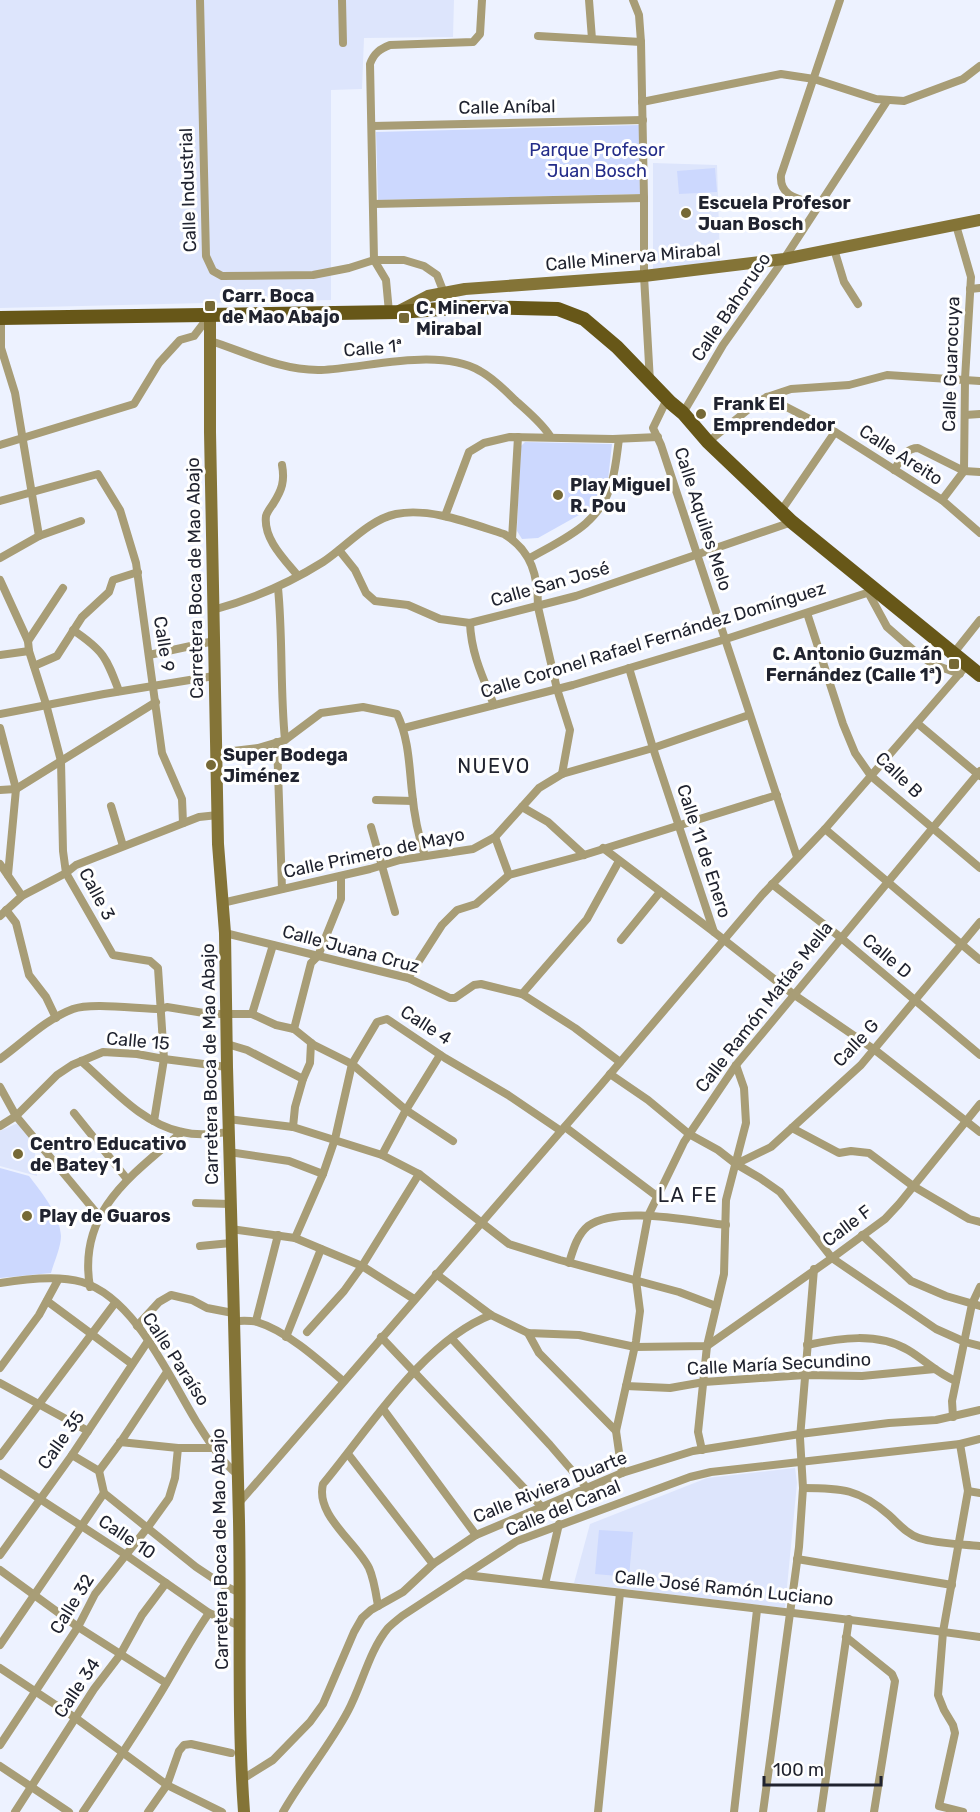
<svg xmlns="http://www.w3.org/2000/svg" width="980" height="1812" font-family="Rubik,sans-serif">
  <rect width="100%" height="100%" fill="#edf2ff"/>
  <!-- built -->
  <g fill="#dde5fc">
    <polygon points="0,0 454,0 453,37 364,38 362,89 331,90 331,300 0,308"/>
    <polygon points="653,163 717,165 720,261 653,269"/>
    <polygon points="18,1123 34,1142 37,1176 0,1166 0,1131"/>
    <polygon points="795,1468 797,1483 785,1608 574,1583 590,1524 707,1478"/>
  </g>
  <!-- green -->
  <g fill="#ccd8fe">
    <polygon points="639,125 640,194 378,200 376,132"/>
    <polygon points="715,168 717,192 679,194 677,171"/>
    <polygon points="525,442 612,444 608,480 588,510 538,538 522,539 517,531 520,447"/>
    <path d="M0,1168l29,8c12,16 31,38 32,60 0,11 -7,26 -10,37l-51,5z"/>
    <polygon points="599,1530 633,1532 629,1577 595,1574"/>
  </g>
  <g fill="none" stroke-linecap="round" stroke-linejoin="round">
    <!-- street -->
    <g stroke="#a89d76" stroke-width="8">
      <polyline points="200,0 206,256 213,271 222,276 313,275 349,268 374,260 404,260 424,266 437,275 444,293"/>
      <polyline points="342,0 343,43"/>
      <polyline points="589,0 592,39"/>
      <polyline points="633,0 639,15 641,42 644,198 644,276 650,382"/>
      <polyline points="538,36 641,42"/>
      <polyline points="642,102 781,74 814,79 876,99 904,101 963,79 980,66"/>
      <polyline points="372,126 643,120"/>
      <polyline points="373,204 644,198"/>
      <path d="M819,205c-18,-6 -40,-7 -38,-30l59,-175"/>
      <polyline points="834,249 844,282 858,304"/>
      <polyline points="970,289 980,288"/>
      <path d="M389,312l-3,-32 -12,-20 -4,-196c4,-11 10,-15 20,-19l83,-3 7,-8 2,-34"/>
      <polyline points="1,318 1,348 15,393 39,536"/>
      <path d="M211,341c36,12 72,30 110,29 46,-2 118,-23 159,1 13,7 25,19 35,29 13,12 26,22 35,36"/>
      <polyline points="767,397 835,432 942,500 980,533"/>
      <polyline points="667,399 653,428 661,445 797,857"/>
      <polyline points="683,413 723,345 784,259 887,101"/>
      <polyline points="965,415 980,414"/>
      <polyline points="708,442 755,404 767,397 791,389 849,385 887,375 980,381"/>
      <polyline points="0,445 134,404 159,363 180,340 194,336 210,315"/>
      <path d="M282,465c3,16 0,25 -9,39 -2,3 -6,8 -7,12 -3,23 19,44 32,60"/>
      <path d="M894,470c7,-10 11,-22 24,-22l46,23 16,1"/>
      <polyline points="942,500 964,471 965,379 971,277 956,225"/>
      <polyline points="0,501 98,474 120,510 136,563 162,753 182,799 183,823"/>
      <polyline points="781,511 835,432"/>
      <polyline points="445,516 469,452 484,443 510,437 613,439 658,437"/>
      <polyline points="512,539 518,437"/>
      <polyline points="339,550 355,570 366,593 375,601 408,605 440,619 470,623 576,596 792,522"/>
      <polyline points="0,558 39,536 81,521"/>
      <path d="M530,558c35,-20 71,-34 82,-77 4,-14 5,-28 7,-42"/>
      <polyline points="0,580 28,641 29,651 46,704 61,761 63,851 66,873 113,955 150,961 158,968 164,1059 154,1121"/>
      <path d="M278,588c5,51 2,101 7,152"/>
      <polyline points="868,592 887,627 919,655 935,665 960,674"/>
      <path d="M213,610c40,-11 75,-26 110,-48 23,-15 45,-42 73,-48 34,-7 76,10 108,20 28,17 34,42 34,73l19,82 13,41 -8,44"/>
      <polyline points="807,613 843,724 855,753 871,776 980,868"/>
      <path d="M470,623c1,30 13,55 24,82"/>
      <path d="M73,630c31,21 33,27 46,61"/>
      <polyline points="28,641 63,588"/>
      <polyline points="953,654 980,620"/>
      <polyline points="0,655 29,651"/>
      <polyline points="149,655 214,641"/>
      <polyline points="34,666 57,656 82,617 109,592 113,580 138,572"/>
      <polyline points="629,668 653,748 714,932 793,994 875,1050 980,1132"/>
      <polyline points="0,714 104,694 214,676"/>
      <polyline points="917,723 980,776"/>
      <polyline points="0,728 16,789 8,875"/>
      <polyline points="404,728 573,685 726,639 876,590"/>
      <polyline points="277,742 282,889"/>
      <path d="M216,753l42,-5 27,-8 36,-27 42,-6 34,7c12,25 12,51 15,78 2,22 6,43 13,64"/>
      <polyline points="0,790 16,789 156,702"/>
      <polyline points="376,800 413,801"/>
      <polyline points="111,806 123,846"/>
      <polyline points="522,807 548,822 584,855"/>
      <polyline points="371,827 395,912"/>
      <polyline points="825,829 980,960"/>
      <polyline points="495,837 509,875"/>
      <polyline points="603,848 714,932"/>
      <polyline points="0,864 22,896"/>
      <polyline points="772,884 840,937 980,1055"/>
      <polyline points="222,903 370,869 400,860 473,849 495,837 539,788 562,774 653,748 749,715"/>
      <polyline points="6,910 16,923 29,975 46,997 56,1018"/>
      <polyline points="0,916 22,896 66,873 76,865 199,817 218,815"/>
      <polyline points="225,933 408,978 450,998 455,998 474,985 481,984 522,994 575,1028 620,1062"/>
      <polyline points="621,940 660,892"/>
      <polyline points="408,978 442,925 457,910 476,904 509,875 584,855 777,795"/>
      <polyline points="522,994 587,919 619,861"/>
      <polyline points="252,1014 273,945"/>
      <polyline points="294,1029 311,963 318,956 341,899 341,876"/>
      <polyline points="227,1044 247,1050 303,1079"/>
      <path d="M0,1059c24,-17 44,-39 73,-50 18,-7 66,0 88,0l6,-2 43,7h42l24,11 18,4 20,16 38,19 54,46 47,31"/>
      <path d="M81,1061c30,26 61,63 101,71 16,4 31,2 47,0"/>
      <polyline points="610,1074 648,1100 689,1134 718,1150 736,1164 760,1178 780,1192 832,1258 936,1329 965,1342 980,1346"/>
      <polyline points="0,1087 16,1116 99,1216"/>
      <polyline points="74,1113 127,1179"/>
      <polyline points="228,1119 293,1127 382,1155 419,1174 509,1244 560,1260 679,1292 716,1306"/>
      <polyline points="0,1126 16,1116 57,1075 72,1065 103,1052 137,1054 164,1059 227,1067"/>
      <polyline points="293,1127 295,1107 303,1079 310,1063 311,1043"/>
      <polyline points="565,1127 658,1197"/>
      <polyline points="792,1128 839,1153 851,1151 869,1153 913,1186 969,1219 980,1222"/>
      <polyline points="229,1152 289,1161 323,1174"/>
      <polyline points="382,1155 406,1110 440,1055"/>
      <polyline points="736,1164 771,1147 861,1065 980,922"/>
      <polyline points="196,1203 230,1204"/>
      <polyline points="231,1229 295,1238 362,1266 414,1299"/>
      <polyline points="862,1235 911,1281 946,1296 980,1306"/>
      <polyline points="295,1238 323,1174 335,1139 352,1064 377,1022 387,1019 445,1058 508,1095 561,1131"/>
      <polyline points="200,1246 231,1243"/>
      <path d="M569,1263c4,-13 8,-28 19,-37 30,-21 102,-5 138,-1"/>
      <polyline points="436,1274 491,1315 528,1333 579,1335 635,1347 707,1346 832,1258 885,1219 899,1204 980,1104"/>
      <path d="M0,1283c24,-4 58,-8 82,-1 53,16 87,95 114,139 12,19 24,39 42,54"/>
      <path d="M90,1287c-13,-75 42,-112 92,-155"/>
      <polyline points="47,1301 132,1364"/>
      <path d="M234,1321c7,0 16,-1 23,1 30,9 63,39 86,59"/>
      <polyline points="256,1321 278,1235"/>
      <polyline points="137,1326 159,1302 171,1295 192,1300 207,1308 233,1313"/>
      <polyline points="307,1332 344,1291 362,1266 419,1174"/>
      <polyline points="528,1333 539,1353 616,1431"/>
      <polyline points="286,1337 321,1249"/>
      <polyline points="381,1337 541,1506"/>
      <polyline points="452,1339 550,1445 587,1488"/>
      <path d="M807,1345c33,-7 70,-13 101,5 17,10 30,24 48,31"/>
      <polyline points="0,1368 39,1315 58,1280"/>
      <polyline points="0,1383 88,1431"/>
      <polyline points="626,1386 670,1388 704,1382 805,1375 862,1376 935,1369"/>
      <polyline points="383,1409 476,1535"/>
      <polyline points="953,1417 952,1401 972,1304 980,1287"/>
      <polyline points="120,1442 178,1448 214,1448"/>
      <polyline points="960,1444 968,1491 943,1632 938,1695 944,1710 953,1725 955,1733 939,1806 963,1812"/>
      <polyline points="702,1450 698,1432 707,1346 724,1274 726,1200 746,1123 744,1088 736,1065"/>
      <polyline points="348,1454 433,1564"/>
      <polyline points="72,1455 99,1471 104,1493 196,1567 223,1585 240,1593"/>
      <polyline points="0,1456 115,1303"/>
      <polyline points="99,1471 122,1440 167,1372"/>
      <polyline points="0,1473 126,1555 209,1613 238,1625"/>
      <polyline points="622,1473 616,1431 636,1341 640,1311 636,1280 648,1216 684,1142 736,1065 980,771"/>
      <path d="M803,1488c39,0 56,1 86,27 10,9 18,19 30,23 19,6 42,6 61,8"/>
      <polyline points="968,1491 980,1493"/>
      <polyline points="238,1504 600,1086 762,895 825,829 967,665"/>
      <polyline points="0,1555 72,1455 148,1341"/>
      <polyline points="797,1559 952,1585"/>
      <polyline points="0,1570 78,1627 166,1683"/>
      <path d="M465,1575c172,20 344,38 515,62"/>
      <polyline points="545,1584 559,1524"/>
      <path d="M378,1606c-2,-12 -4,-27 -9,-38 -13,-26 -54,-53 -46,-84 46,-55 100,-143 168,-169"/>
      <polyline points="846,1637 892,1674 895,1681 874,1812"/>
      <polyline points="0,1645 104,1493"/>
      <polyline points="0,1668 77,1719 167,1785 222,1812"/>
      <polyline points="0,1745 78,1627 95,1594 148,1527 169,1498 175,1478 178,1448"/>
      <polyline points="0,1766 69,1812"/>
      <polyline points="241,1780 273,1760 310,1722 323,1704 354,1632 362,1618 371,1610 403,1592 433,1564 476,1535 622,1473 693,1451 800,1434 889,1423 936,1420 980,1410"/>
      <polyline points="15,1812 94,1689 120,1655 142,1615 166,1583"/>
      <path d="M83,1812c28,-42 57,-84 83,-128 14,-24 27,-48 43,-71"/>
      <polyline points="148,1812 167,1785 179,1751 184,1745 191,1744 231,1753"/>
      <path d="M283,1812c20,-35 46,-65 65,-101 14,-26 21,-60 40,-83 4,-4 9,-8 14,-12l115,-75 173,-64 21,-5 249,-28 20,-5"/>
      <polyline points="598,1812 620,1593"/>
      <polyline points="734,1812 757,1610"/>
      <polyline points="763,1812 799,1547 803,1488 800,1438 814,1269"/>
      <polyline points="821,1812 849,1619"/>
    </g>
    <!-- secondary -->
    <g stroke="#847437" stroke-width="12">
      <polyline points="399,311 428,296 465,289 644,276 784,259 980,220"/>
      <path d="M210,315v117l8,412 7,89 2,134c4,151 9,303 12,454 2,97 -2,194 5,291"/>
    </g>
    <!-- primary -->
    <polyline stroke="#675718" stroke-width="14" points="0,318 398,312 470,307 558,309 584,319 617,347 671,403 683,413 708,442 792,522 980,675"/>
  </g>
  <!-- markers -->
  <g fill="#766936" stroke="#fff" stroke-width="2">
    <circle cx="686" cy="213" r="6"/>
    <rect x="204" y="300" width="12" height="12" rx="3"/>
    <rect x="398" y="312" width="12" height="12" rx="3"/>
    <circle cx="701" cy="414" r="6"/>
    <circle cx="558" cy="495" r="6"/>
    <rect x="948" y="658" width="12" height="12" rx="3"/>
    <circle cx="211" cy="765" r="6"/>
    <circle cx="18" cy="1154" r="6"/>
    <circle cx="27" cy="1216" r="6"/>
  </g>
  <g text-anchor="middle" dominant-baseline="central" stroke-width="6" stroke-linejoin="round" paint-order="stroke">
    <!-- street labels -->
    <g font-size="18" fill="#20232f" stroke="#fff">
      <text transform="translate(507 107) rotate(-1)">Calle Aníbal</text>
      <text transform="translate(188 190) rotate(-92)">Calle Industrial</text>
      <text transform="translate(633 257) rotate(-5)">Calle Minerva Mirabal</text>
      <text transform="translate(731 307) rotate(-56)">Calle Bahoruco</text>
      <text transform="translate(373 348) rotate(-5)">Calle 1ª</text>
      <text transform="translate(951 364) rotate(-88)">Calle Guarocuya</text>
      <text transform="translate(901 455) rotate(33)">Calle Areito</text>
      <text transform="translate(703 519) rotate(72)">Calle Aquiles Melo</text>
      <text transform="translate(195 578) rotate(-91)">Carretera Boca de Mao Abajo</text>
      <text transform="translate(550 584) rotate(-16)">Calle San José</text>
      <text transform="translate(653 640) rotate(-17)">Calle Coronel Rafael Fernández Domínguez</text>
      <text transform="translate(164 644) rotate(81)">Calle 9</text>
      <text transform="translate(899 775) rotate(44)">Calle B</text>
      <text transform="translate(704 851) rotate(72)">Calle 11 de Enero</text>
      <text transform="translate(374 853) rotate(-12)">Calle Primero de Mayo</text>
      <text transform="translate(97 894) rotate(62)">Calle 3</text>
      <text transform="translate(351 949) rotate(15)">Calle Juana Cruz</text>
      <text transform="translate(887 956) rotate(40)">Calle D</text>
      <text transform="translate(764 1007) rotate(-52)">Calle Ramón Matías Mella</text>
      <text transform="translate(426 1025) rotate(33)">Calle 4</text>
      <text transform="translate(138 1041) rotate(5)">Calle 15</text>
      <text transform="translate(856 1043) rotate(-47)">Calle G</text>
      <text transform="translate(210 1064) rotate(-91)">Carretera Boca de Mao Abajo</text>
      <text transform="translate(847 1226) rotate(-37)">Calle F</text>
      <text transform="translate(176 1359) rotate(57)">Calle Paraíso</text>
      <text transform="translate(779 1364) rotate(-3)">Calle María Secundino</text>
      <text transform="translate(61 1440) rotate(-55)">Calle 35</text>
      <text transform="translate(550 1487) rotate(-22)">Calle Riviera Duarte</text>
      <text transform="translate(563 1508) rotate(-22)">Calle del Canal</text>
      <text transform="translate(127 1537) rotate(34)">Calle 10</text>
      <text transform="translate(220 1549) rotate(-91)">Carretera Boca de Mao Abajo</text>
      <text transform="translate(724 1588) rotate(6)">Calle José Ramón Luciano</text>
      <text transform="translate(72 1604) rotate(-58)">Calle 32</text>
      <text transform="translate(77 1688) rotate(-56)">Calle 34</text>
    </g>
    <!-- park labels -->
    <g font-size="18" fill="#242d89" stroke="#fff">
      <text x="597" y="150">Parque Profesor<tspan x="597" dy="21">Juan Bosch</tspan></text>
    </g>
    <!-- poi labels -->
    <g font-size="18" font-weight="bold" fill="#20232f" stroke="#fff" text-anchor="start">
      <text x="698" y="203">Escuela Profesor<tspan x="698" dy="21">Juan Bosch</tspan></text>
      <text x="222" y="296">Carr. Boca<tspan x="222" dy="21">de Mao Abajo</tspan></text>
      <text x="416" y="308">C. Minerva<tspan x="416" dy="21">Mirabal</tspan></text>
      <text x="713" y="404">Frank El<tspan x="713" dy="21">Emprendedor</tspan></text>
      <text x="570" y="485">Play Miguel<tspan x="570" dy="21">R. Pou</tspan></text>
      <text x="942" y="654" text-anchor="end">C. Antonio Guzmán<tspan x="942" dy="21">Fernández (Calle 1ª)</tspan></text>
      <text x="223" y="755">Super Bodega<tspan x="223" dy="21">Jiménez</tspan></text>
      <text x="30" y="1144">Centro Educativo<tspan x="30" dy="21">de Batey 1</tspan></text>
      <text x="39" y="1216">Play de Guaros</text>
    </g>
    <!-- neighbourhood labels -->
    <g font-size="20" letter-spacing="1.5" fill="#20232f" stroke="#fff">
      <text x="494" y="766">NUEVO</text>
      <text x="688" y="1195">LA FE</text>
    </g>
  </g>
  <!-- scale -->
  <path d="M764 1776v9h117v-9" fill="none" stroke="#20232f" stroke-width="3"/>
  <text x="773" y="1776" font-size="18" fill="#20232f" stroke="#ffffff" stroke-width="4.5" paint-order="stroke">100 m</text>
</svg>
